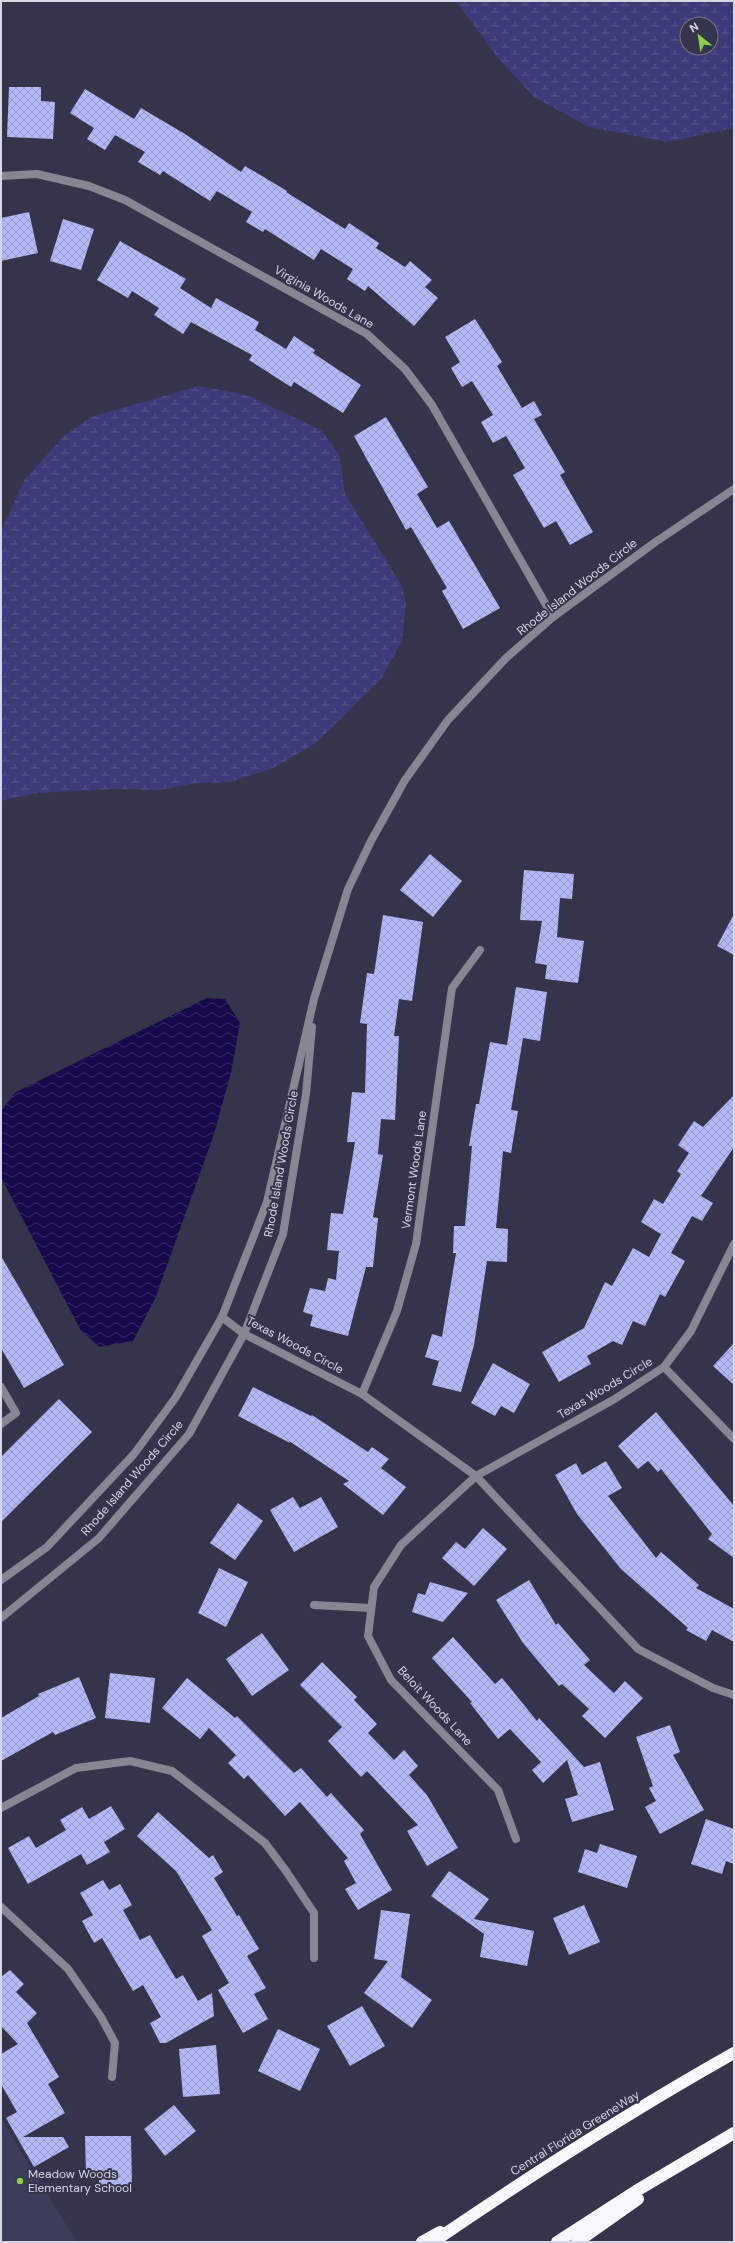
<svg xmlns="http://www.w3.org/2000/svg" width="735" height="2243" font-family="'DM Sans',sans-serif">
  <defs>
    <pattern id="wetland-marsh" width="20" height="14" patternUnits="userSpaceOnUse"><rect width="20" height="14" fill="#3c3a79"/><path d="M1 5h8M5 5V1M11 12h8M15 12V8" fill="none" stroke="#57568c"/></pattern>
    <pattern id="water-waves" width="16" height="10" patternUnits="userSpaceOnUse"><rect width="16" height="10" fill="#18094d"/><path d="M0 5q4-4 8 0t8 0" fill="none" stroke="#392c67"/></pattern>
    <pattern id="building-cross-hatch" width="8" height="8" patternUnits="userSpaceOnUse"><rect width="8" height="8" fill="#b5b8f8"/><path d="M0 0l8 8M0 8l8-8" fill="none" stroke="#989acb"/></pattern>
  </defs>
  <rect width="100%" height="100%" fill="#34354b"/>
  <!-- built -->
  <polygon fill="#3c3d5a" points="1,2119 77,2242 1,2242"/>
  <!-- wetland -->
  <g fill="url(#wetland-marsh)" fill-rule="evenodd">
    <path d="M456,1h278v127l-67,14 -78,-15 -55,-30 -36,-39zM687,24h24v24h-24z"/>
    <polygon points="199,386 250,396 322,431 340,456 345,494 402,586 406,603 402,640 382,678 352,708 316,743 273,768 230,782 197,783 159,790 114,789 37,793 1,801 1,531 25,479 64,436 91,417"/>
  </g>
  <!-- water -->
  <polygon fill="url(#water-waves)" points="207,998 225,999 240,1023 231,1073 213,1137 155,1299 133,1341 99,1347 80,1329 1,1177 1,1111 16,1092"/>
  <!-- building -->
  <g fill="url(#building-cross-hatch)">
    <polygon points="9,87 41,87 41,101 55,102 53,139 7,137"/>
    <polygon points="85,89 134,119 141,108 185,134 241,172 245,166 287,191 286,192 345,229 349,223 379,243 376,248 405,267 410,261 432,280 425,287 438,298 414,326 368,286 365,291 347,279 353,269 321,249 314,260 265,229 263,232 246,222 252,212 217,191 210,201 163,171 160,175 138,162 145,152 115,135 105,150 87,139 94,128 70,113"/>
    <polygon points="29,212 38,253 1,261 1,218"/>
    <polygon points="63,219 94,229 81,270 50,261"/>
    <polygon points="120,241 186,279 180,288 211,308 216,298 259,322 255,330 286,349 294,336 315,350 313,353 361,385 343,413 294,382 291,387 249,360 252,355 191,322 183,334 154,315 159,308 132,291 128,298 97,280"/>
    <polygon points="475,319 502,362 497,366 522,408 534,401 542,415 534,419 565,472 560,475 593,532 570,545 556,521 544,528 513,475 525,468 506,436 493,443 481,422 493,415 472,381 462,387 451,368 460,362 445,337"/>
    <polygon points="386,417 428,487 417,494 437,528 449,521 500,608 463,629 442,591 447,588 411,527 406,530 354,436"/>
    <polygon points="430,854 462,881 433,917 400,890"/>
    <polygon points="524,870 574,874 572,899 560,898 557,937 584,941 578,983 545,979 547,965 535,963 542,921 520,920"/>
    <polygon points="734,914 734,955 717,946"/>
    <polygon points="383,915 423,922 412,1001 399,999 394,1036 399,1036 395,1120 381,1119 378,1154 383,1155 373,1217 378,1218 373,1267 366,1267 348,1336 310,1326 313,1315 303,1312 310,1288 325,1291 328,1278 336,1280 339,1251 327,1250 331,1213 343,1214 355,1142 347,1142 352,1092 365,1093 367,1024 360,1023 367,973 374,974"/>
    <polygon points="516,987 547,992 540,1041 523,1038 511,1110 518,1111 511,1153 503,1151 496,1228 508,1229 507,1262 487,1261 474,1345 461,1392 432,1385 439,1361 425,1357 432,1334 442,1337 456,1253 453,1253 454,1226 465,1226 472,1146 469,1146 476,1104 479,1104 490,1042 507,1045"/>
    <polygon points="734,1095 734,1147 701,1196 713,1203 702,1221 692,1216 671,1253 685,1261 665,1297 660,1294 645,1326 633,1321 622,1345 613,1341 587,1356 591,1364 559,1382 542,1352 584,1328 605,1282 612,1286 633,1248 649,1257 661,1234 641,1222 654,1199 663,1204 681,1174 677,1171 689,1153 678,1145 694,1121 703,1127"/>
    <polygon points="1,1256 64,1365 24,1388 1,1348"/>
    <polygon points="734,1343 734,1385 713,1366"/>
    <polygon points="493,1363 530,1384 514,1413 501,1406 495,1416 471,1403"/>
    <polygon points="253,1387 311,1416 312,1415 368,1452 372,1447 389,1459 381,1468 406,1487 383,1515 343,1484 349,1481 289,1441 290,1443 238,1416"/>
    <polygon points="59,1399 92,1432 1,1522 1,1457"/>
    <polygon points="656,1412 734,1506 734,1558 708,1539 712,1534 661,1469 658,1472 648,1461 638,1469 618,1446"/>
    <polygon points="606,1461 622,1488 608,1496 656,1558 661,1552 699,1585 696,1588 734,1609 734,1642 712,1630 706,1641 686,1630 688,1628 621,1569 577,1514 555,1475 576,1463 582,1475"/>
    <polygon points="293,1497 300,1508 321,1497 338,1527 294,1552 270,1510"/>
    <polygon points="238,1503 263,1521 235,1560 210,1543"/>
    <polygon points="483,1528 507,1549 474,1586 442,1558 456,1542 465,1549"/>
    <polygon points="219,1568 248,1582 226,1627 198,1613"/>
    <polygon points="529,1580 556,1625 558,1623 590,1660 584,1665 614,1693 625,1681 643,1698 605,1738 582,1716 589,1709 562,1684 559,1686 523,1643 496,1600"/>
    <polygon points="430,1582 468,1593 443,1622 412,1612 418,1593 425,1595"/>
    <polygon points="262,1633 289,1670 252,1696 226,1659"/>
    <polygon points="453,1637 495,1684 502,1678 537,1721 539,1718 584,1767 600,1762 614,1810 572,1822 565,1799 578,1795 567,1760 543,1783 532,1770 541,1762 510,1729 498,1739 470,1703 472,1702 432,1658"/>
    <polygon points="322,1662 357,1697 354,1700 377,1724 368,1733 394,1760 404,1750 418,1766 409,1775 427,1795 458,1848 427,1866 407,1831 418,1825 367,1771 361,1777 328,1741 342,1727 300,1685"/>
    <polygon points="110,1673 155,1678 150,1723 105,1718"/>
    <polygon points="79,1677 96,1718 55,1735 53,1732 1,1761 1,1718 39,1696 38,1694"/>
    <polygon points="187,1678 235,1718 237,1716 294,1773 301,1768 327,1797 331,1793 364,1830 360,1834 392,1890 358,1910 345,1889 356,1883 344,1861 348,1858 300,1802 285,1816 248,1775 244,1779 228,1763 236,1755 209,1728 200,1739 162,1708"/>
    <polygon points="670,1725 680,1752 673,1755 704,1810 660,1834 645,1807 656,1801 649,1788 653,1786 636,1737"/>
    <polygon points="111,1806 125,1829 104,1842 110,1852 87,1865 81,1854 28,1884 8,1848 29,1836 36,1848 66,1830 60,1820 82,1807 89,1819"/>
    <polygon points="158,1812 209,1858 213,1855 223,1872 214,1878 237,1916 239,1915 259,1949 247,1956 266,1988 254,1994 268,2019 243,2033 218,1990 229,1983 202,1936 212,1930 176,1871 137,1836"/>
    <polygon points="706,1819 734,1829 734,1864 726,1861 722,1874 691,1864"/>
    <polygon points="600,1844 637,1856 627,1888 578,1872 585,1849 597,1853"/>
    <polygon points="449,1871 489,1899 474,1919 534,1931 527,1966 480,1957 484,1934 431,1896"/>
    <polygon points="103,1880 109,1890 120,1884 132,1905 123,1910 140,1940 150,1935 176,1979 183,1975 198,2001 212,1993 214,2016 166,2043 160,2043 150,2023 161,2017 143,1985 133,1991 102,1938 94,1943 82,1921 93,1915 80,1893"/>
    <polygon points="584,1905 600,1942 569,1955 553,1918"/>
    <polygon points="381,1910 410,1914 401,1977 432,2000 412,2028 364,1993 388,1961 374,1959"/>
    <polygon points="10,1970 24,1984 16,1992 37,2013 27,2023 59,2077 48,2084 65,2113 23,2137 63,2137 69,2147 34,2167 6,2118 17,2112 1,2084 1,2054 18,2044 1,2026 1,1977"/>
    <polygon points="362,2006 385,2046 350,2066 327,2026"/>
    <polygon points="278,2029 320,2049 300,2091 258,2071"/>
    <polygon points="216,2045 220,2094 183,2097 179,2049"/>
    <polygon points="174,2105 196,2131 165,2156 144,2129"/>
    <polygon points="85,2136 131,2136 132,2185 99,2186 99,2175 86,2175"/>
  </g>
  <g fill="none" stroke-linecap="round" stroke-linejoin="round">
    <!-- service -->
    <g stroke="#868793" stroke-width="8">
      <polyline points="1,1387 16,1413 1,1424"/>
      <polyline points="314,1605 371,1608"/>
    </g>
    <!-- minor -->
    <g stroke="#868793" stroke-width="8">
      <polyline points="1,176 37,174 89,186 125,200 367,334 405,369 432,405 553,617"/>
      <polyline points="222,1317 244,1334 362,1394 476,1476 638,1649 713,1688 734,1695"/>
      <polyline points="664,1367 734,1439"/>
      <polyline points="362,1394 397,1311 416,1244 452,988 480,950"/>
      <polyline points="1,1808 76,1768 130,1761 172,1771 265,1843 286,1871 314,1913 314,1958"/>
      <polyline points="516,1839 498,1790 391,1680 368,1636 374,1587 401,1545 476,1476 613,1400 664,1367 691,1331 734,1244"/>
      <polyline points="1,1907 68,1969 101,2017 115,2043 112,2077"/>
    </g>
    <!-- tertiary -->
    <g stroke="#868793" stroke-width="8">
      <polyline points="1,1580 47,1547 134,1454 176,1397 222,1317 267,1202 314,999 348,889 371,841 405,780 448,720 506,658 553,617 654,543 734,489"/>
      <polyline points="1,1618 99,1538 189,1434 244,1334 283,1234 306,1094 312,1027"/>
    </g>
    <!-- motorway -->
    <g stroke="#f8f9ff" stroke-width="12">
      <polyline points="422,2242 440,2232"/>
      <path d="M433,2242c98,-67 198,-131 301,-189"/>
      <polyline points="557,2242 636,2191 734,2133"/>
      <polyline points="577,2242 638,2199"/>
    </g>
  </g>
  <!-- markers -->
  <circle fill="#8bce47" stroke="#34354b" stroke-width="1.5" cx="20" cy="2181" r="4"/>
  <g text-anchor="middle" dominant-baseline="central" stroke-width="4" stroke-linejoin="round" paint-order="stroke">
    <!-- street labels -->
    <g font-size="12" fill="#d7d8e6" stroke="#34354b">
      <text transform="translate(324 297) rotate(30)">Virginia Woods Lane</text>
      <text transform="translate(577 587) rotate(-38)">Rhode Island Woods Circle</text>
      <text transform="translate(281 1164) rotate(-80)">Rhode Island Woods Circle</text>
      <text transform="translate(414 1170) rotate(-82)">Vermont Woods Lane</text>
      <text transform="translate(295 1345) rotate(28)">Texas Woods Circle</text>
      <text transform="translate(605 1388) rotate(-31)">Texas Woods Circle</text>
      <text transform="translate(132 1478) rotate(-49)">Rhode Island Woods Circle</text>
      <text transform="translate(435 1706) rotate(47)">Beloit Woods Lane</text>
      <text transform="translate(575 2133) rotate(-32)">Central Florida GreeneWay</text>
    </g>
    <!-- poi labels -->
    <g font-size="12" fill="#d7d8e6" stroke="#34354b" text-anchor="start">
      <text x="28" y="2174">Meadow Woods<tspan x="28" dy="14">Elementary School</tspan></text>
    </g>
  </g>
  <!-- border -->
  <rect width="735" height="2243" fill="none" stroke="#d7d8e6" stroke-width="4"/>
  <!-- north arrow -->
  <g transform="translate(699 36) rotate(330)"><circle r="19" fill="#34354b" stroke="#757689"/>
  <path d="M0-3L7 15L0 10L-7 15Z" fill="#8bce47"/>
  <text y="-6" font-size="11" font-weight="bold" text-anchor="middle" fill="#d7d8e6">N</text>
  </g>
</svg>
